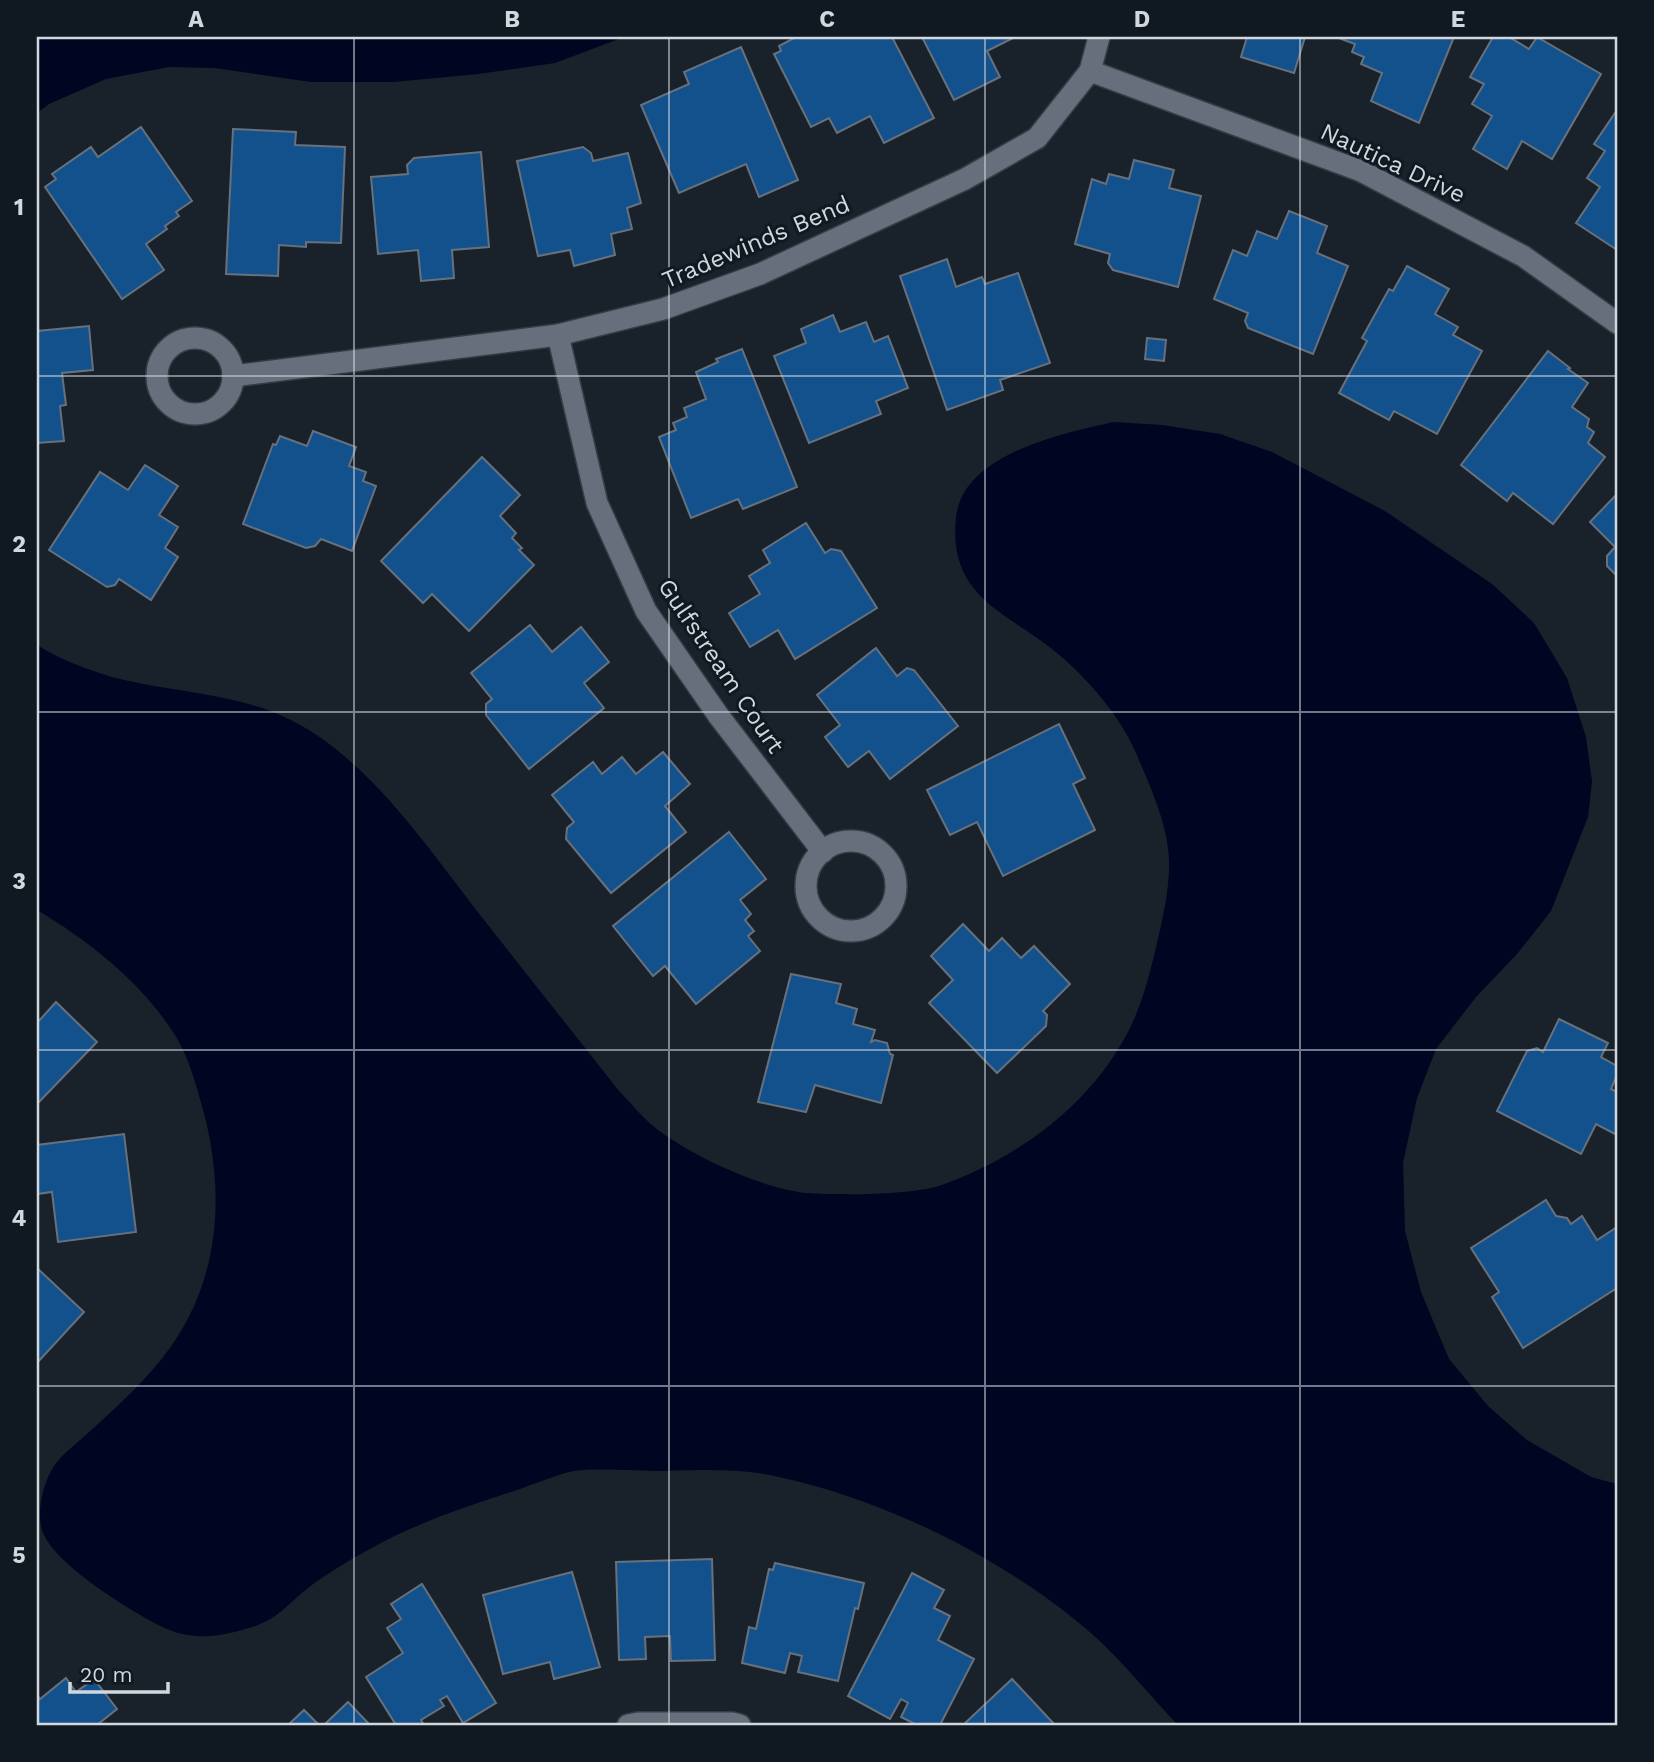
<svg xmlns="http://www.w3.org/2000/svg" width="1654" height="1762" font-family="'Work Sans',sans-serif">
  <rect width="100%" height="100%" fill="#19212b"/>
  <!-- water -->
  <g fill="#000521">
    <polygon points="37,37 624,37 555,63 478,74 394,82 311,82 214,68 169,67 106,79 49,104 37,113"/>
    <path d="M1113,422l49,3 58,9 52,18 113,59 107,73 42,39 33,55 19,59 6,44 -4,36 -37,94 -34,43 -41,43 -40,52 -19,49 -14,65 2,68 16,61 28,67 39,47 39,34 64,37 26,7v241h-439c-26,-27 -50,-57 -77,-83 -85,-78 -214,-143 -327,-166 -37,-8 -75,-6 -112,-5 -25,0 -72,-4 -93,1 -19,5 -39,14 -58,20 -49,16 -97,32 -143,58 -20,11 -42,24 -60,38 -23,18 -29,31 -59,40 -37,11 -64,13 -98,-7 -29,-16 -99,-59 -109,-91 -6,-20 2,-52 15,-68 8,-10 20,-19 30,-28 31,-28 61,-55 85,-89 51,-73 53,-163 28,-246 -6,-22 -14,-48 -27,-67 -33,-51 -84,-91 -136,-122v-265c24,15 55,27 83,34 54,13 109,14 160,36 84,36 146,131 201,201 45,58 92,116 138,175 11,11 22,25 34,35 36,29 107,62 153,67 12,1 24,1 35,1 25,1 75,-1 98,-8 78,-27 152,-81 190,-156 14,-28 21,-57 28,-87 6,-26 13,-56 12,-83 -1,-36 -19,-74 -33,-107 -15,-35 -43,-68 -72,-94 -49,-45 -117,-57 -108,-141 6,-64 106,-84 157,-96z"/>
  </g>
  <!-- building -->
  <g fill="#13518d" stroke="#67717c" stroke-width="2">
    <polygon points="796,37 892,37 934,118 884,143 870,116 837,133 829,118 811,127 774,54 781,51 779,46"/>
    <polygon points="922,37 1015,37 987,51 1000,77 954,100"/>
    <polygon points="1247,37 1305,37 1294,73 1241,57"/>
    <polygon points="1336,37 1454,37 1419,123 1371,101 1382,73 1361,64 1364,57 1352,52 1355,44"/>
    <polygon points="1493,37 1509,37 1529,49 1537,37 1601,74 1552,159 1522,141 1507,169 1473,149 1492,116 1472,104 1484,84 1470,77"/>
    <polygon points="741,47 798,180 759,197 746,164 679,193 641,105 689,84 684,72"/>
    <polygon points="1617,110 1617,250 1576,223 1600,187 1587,178 1605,151 1594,144"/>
    <polygon points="141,127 192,201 176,212 179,216 165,226 167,229 146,244 164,270 122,299 45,187 56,179 52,174 91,147 98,157"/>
    <polygon points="233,129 296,132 295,145 345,147 341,243 306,242 306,247 279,245 278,276 226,274"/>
    <polygon points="583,147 591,153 593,161 628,153 641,203 627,208 632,229 611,234 615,255 574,266 570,250 538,256 517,161"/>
    <polygon points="481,152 489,247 452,250 454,278 421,281 418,250 378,254 371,177 408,174 407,165 414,158"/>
    <polygon points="1134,160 1174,170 1169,188 1201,196 1178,287 1113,270 1108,263 1110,254 1075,244 1092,179 1106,184 1109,174 1129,179"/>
    <polygon points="1289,211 1327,226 1317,253 1348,266 1313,354 1248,328 1245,321 1248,313 1214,299 1233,250 1247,256 1257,231 1277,239"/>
    <polygon points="947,259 956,287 982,277 985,284 1018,273 1050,363 1000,380 1003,390 947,410 900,276"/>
    <polygon points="1407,266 1449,289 1435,314 1458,327 1453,335 1482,351 1437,434 1394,411 1389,420 1339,393 1367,341 1362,338 1389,289 1393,291"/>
    <polygon points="833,315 840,332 866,322 874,342 888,336 908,388 876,401 881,414 809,443 774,356 806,343 801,329"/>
    <polygon points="89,326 93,370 62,373 66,405 60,406 64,441 37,443 37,331"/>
    <polygon points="1147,338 1166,340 1164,361 1145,359"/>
    <polygon points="742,349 797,487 743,509 738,499 691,518 659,437 676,430 673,423 687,417 684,408 706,399 696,372 718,362 716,359"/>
    <polygon points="1548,351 1570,368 1568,369 1588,383 1572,407 1589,419 1587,427 1594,432 1588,443 1605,457 1553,524 1513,493 1507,501 1461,465"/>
    <polygon points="313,431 356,447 349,466 366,472 363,481 376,486 352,551 321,539 315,546 306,548 243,524 273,444 276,445 280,436 307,446"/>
    <polygon points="482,457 520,495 500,516 516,533 512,538 522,548 519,550 534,565 469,631 432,594 423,603 381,561"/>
    <polygon points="145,465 178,486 159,515 178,527 165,548 178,557 151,600 119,579 115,585 107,587 49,550 100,472 128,490"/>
    <polygon points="1617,494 1617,576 1607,566 1607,556 1615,547 1590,522"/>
    <polygon points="806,523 825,553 831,549 841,551 877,608 795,659 778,630 750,647 729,613 760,594 749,576 770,563 763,550"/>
    <polygon points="530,625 552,652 581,627 609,662 584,683 604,708 529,769 486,715 486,704 492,699 471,673"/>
    <polygon points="876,648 897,676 907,668 914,670 958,726 890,779 869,751 848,767 825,737 840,725 817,695"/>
    <polygon points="1059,724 1085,778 1073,784 1095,830 1003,876 977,822 950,835 927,790"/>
    <polygon points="663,752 690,784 665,806 686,832 611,893 566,839 567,828 574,822 552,795 593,762 602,774 622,757 636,774"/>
    <polygon points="729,832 766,879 740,900 751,914 745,920 754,931 748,936 760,951 696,1004 665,966 653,976 613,926"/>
    <polygon points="963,924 989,951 1002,938 1021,958 1034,946 1070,984 1043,1011 1047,1015 1046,1026 997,1073 929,1003 953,980 931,956"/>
    <polygon points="791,974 841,984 836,1003 857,1009 853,1024 875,1030 871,1042 875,1040 887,1043 890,1054 893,1055 881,1103 815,1085 806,1112 758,1102"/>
    <polygon points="56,1002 97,1042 37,1104 37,1023"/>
    <polygon points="1559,1019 1608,1043 1601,1057 1617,1066 1617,1075 1611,1089 1617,1092 1617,1135 1596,1124 1581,1154 1497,1111 1527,1051 1537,1048 1543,1052"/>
    <polygon points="124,1134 136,1232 58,1242 52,1192 37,1194 37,1145"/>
    <polygon points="1546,1200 1556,1216 1567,1218 1571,1224 1582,1216 1597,1240 1617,1227 1617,1288 1523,1348 1492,1297 1499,1292 1471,1248"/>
    <polygon points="37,1268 84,1312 37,1363"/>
    <polygon points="712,1559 715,1660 671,1661 670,1636 645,1637 646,1659 619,1660 616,1562"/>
    <polygon points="775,1563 864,1583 858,1609 855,1608 838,1681 798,1672 802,1656 790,1653 785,1673 742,1663 749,1627 756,1629 769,1569 773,1570"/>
    <polygon points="572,1572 600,1667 554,1679 550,1662 503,1674 483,1595"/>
    <polygon points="912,1573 944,1590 934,1608 950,1616 938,1640 974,1659 940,1725 917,1725 901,1717 908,1703 901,1699 890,1719 848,1696"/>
    <polygon points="422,1584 496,1703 463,1723 447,1696 440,1700 444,1706 421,1720 424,1725 396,1725 366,1677 403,1653 387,1628 401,1619 391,1604"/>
    <polygon points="66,1678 76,1692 94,1679 117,1709 97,1725 37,1725 37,1695 40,1699"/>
    <polygon points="1012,1679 1055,1725 963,1725"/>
    <polygon points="348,1702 370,1725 324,1725"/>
    <polygon points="304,1710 319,1725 288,1725"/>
  </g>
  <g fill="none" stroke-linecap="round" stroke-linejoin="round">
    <!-- street casing -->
    <g stroke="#363c44" stroke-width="24">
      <g id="street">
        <polyline points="1090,71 1361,171 1523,256 1617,323"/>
        <polyline points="558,335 597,503 646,611 718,715 823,852"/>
        <circle cx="195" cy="376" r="38"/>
        <polyline points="233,376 558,335 663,309 760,274 965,179 1037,138 1090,71 1099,37"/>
        <circle cx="851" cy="886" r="45"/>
        <polyline points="628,1725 638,1723 733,1723 740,1725"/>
      </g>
    </g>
    <!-- street -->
    <use href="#street" stroke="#666f7b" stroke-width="21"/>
  </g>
  <!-- grid -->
  <path fill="none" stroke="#d2d7de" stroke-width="2" stroke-opacity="0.55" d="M354,37v1688M669,37v1688M985,37v1688M1300,37v1688M37,376h1580M37,712h1580M37,1050h1580M37,1386h1580"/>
  <g text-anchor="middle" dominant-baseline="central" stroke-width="6" stroke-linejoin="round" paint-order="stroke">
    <!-- street labels -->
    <g font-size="24" fill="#d2d7de" stroke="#101821">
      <text transform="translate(1393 163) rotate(25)">Nautica Drive</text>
      <text transform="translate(756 242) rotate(-23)">Tradewinds Bend</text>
      <text transform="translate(721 666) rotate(56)">Gulfstream Court</text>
    </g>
  </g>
  <!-- border -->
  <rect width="1654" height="1762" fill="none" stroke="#101821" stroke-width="77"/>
  <!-- scale -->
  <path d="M70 1682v10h98v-10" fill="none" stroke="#d2d7de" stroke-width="3.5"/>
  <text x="80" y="1682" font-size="21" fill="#d2d7de" stroke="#101821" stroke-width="5" paint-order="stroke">20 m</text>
  <rect x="38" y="38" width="1578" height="1686" fill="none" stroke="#d2d7de" stroke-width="2.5"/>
  <g font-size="23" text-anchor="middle" font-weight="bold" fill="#d2d7de">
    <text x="196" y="27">A</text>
    <text x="512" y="27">B</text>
    <text x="827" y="27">C</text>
    <text x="1142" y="27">D</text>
    <text x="1458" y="27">E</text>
    <text x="19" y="215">1</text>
    <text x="19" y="552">2</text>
    <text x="19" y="889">3</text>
    <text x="19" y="1226">4</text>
    <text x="19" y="1563">5</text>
  </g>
</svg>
